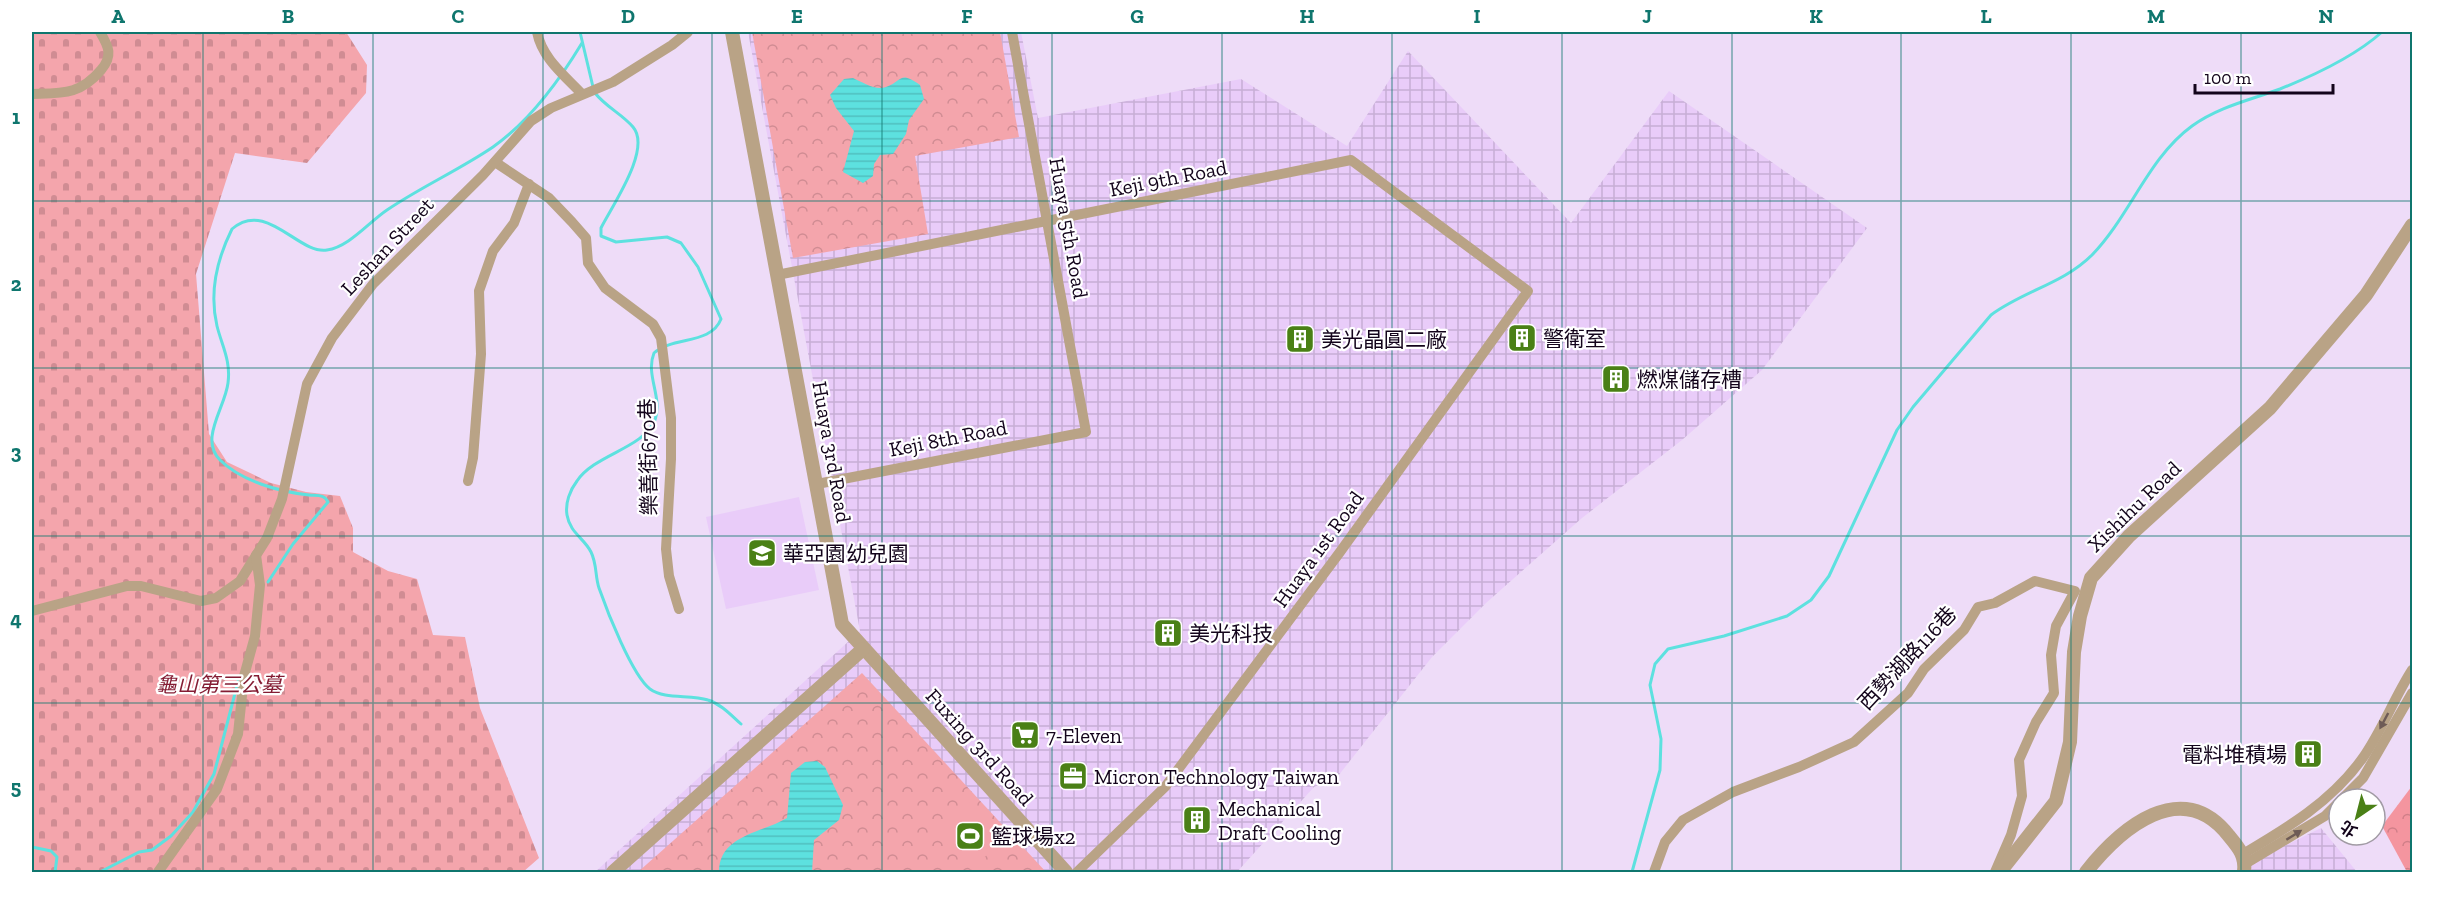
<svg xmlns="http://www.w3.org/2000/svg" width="2444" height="904" font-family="'Zilla Slab','Noto Sans TC',serif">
  <defs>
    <pattern id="industrial-grid" width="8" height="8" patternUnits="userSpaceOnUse" patternTransform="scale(1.5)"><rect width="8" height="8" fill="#e9ccf9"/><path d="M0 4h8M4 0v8" fill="none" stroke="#c7aed5"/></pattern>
    <pattern id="forest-crowns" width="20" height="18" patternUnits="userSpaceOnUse" patternTransform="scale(1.5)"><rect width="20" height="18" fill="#f4959f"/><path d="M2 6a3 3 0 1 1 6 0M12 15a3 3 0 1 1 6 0" fill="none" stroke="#d07f88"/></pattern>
    <pattern id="cemetery-stones" width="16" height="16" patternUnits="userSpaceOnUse" patternTransform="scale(1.5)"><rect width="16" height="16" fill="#f4a5ac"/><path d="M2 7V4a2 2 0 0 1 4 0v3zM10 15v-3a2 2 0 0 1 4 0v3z" fill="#d08c93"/></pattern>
    <pattern id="park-crowns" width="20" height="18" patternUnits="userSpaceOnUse" patternTransform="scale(1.5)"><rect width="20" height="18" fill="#f4a5ac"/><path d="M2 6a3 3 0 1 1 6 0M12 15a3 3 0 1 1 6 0" fill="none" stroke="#d08c93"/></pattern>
    <pattern id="water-rules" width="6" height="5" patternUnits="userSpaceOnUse" patternTransform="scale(1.5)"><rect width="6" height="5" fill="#5de1df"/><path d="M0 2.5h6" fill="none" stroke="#50bfbf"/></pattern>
  </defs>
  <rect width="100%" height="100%" fill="#eedcf8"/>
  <!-- built -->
  <polygon fill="#e9ccf9" points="799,497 819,590 726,609 706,517"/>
  <!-- industrial -->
  <g fill="url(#industrial-grid)">
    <polygon points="748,32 1021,32 1038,118 1241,79 1347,146 1408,51 1571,223 1669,91 1867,228 1762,370 1682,440 1582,518 1486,603 1432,657 1338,776 1314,787 1237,872 595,872 860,631"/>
    <polygon points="2321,828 2357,872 2237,872 2238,869"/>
  </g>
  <!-- forest -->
  <polygon fill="url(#forest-crowns)" points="2412,786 2412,872 2407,872 2382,826"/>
  <!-- cemetery -->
  <polygon fill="url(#cemetery-stones)" points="32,32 346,32 367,65 366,93 307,163 235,153 196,274 209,434 227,462 271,483 306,492 340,496 353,528 353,552 388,571 417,579 433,635 465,637 480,708 539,858 523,872 32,872"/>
  <!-- park -->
  <g fill="url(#park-crowns)">
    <polygon points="752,32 1000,32 1019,137 915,156 928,234 793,258"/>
    <polygon points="862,673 1046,872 638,872"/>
  </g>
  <!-- pitch -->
  <polygon fill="#f4a5ac" points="969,802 1004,839 971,870 937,833"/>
  <!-- water -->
  <g fill="url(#water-rules)">
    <path d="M853,78c9,4 23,13 33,9 17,-6 13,-17 34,-2l4,14 -15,21 -3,14 -13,20 -13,1 -6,9 -1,12 -10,7 -20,-11 11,-41 -18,-23 -6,-13 14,-16z"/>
    <path d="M817,761l8,6 18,38 -4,15 -25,20 -2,32h-93c0,-37 43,-39 68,-54l4,-45 14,-11z"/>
  </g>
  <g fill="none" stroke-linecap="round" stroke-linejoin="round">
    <!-- stream -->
    <g stroke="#5de1df" stroke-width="3">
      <polyline points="580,32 593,87"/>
      <path d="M595,93c11,14 27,21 38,34 19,22 -21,79 -32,101v8l15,6 51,-5 14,6 17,24 23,52c-10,26 -48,17 -67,34 -9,22 9,44 1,67 -12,29 -60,34 -78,61 -7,9 -12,22 -10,34 3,18 17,23 24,37 6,12 4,24 8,36 8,23 33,87 51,101 15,11 40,5 58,11 13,4 23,15 33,24"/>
      <path d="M268,582l25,-38 35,-42c-4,-8 -11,-6 -19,-7 -29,-3 -68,-14 -89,-35 -21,-21 5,-52 8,-77 3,-22 -6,-37 -11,-57 -8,-34 0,-67 15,-97 34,-30 67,26 95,21 22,-3 42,-28 60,-40 34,-23 72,-40 106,-63 37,-26 66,-66 89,-104"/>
      <polyline points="32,847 51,851 57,857 55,872"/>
      <polyline points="100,872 139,852 152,850 171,836 193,812 214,774 239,678"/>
      <path d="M1632,872l28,-102 1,-31 -11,-54 5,-21 13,-15 56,-13 63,-20 24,-16 18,-24 68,-146 16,-23 78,-92c32,-24 72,-31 101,-60 38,-39 56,-97 100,-129 26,-19 58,-26 88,-37 35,-14 74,-32 102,-57"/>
    </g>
    <!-- minor -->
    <g stroke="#b9a386" stroke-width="10">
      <path d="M537,32c5,26 27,43 45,62"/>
      <path d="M32,94c30,-1 48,1 69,-24 12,-14 8,-23 -1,-38"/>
      <polyline points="495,162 549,198 572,222 586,238 588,263 605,288 653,324 661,338 671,418 671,459 666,549 669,576 679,609"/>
      <polyline points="777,275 1351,160 1528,291 1340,552 1165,787 1077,872"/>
      <polyline points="468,481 473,458 481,354 479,291 493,251 514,223 529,184"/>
      <polyline points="817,484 1086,432 1012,32"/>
      <polyline points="32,611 127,586 141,586 201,601 216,598 240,581 267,538 282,499 307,384 332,338 373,284 483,175 531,121 551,108 613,82 672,45 688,32"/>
      <polyline points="2342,799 2363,778 2412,693"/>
      <path d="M2243,854c44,-26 88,-52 119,-95 20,-28 32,-61 50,-89"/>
      <polyline points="2245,864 2325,816 2339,802"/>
      <polyline points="158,872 217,789 238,734 244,676 255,636 260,585 256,555"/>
      <polyline points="1654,872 1665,842 1683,820 1733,792 1799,767 1854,742 1908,693 1924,669 1964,630 1978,607 1995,603 2035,581 2075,591 2056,626 2051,655 2054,693 2036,722 2019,760 2022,796 2011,835 1995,872"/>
    </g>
    <!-- tertiary -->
    <g stroke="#b9a386" stroke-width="14">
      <polyline points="732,32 842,624 1066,872"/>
      <polyline points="613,872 863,649"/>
      <polyline points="2000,872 2056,801 2070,742 2074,652 2080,616 2091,578 2129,536 2270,408 2366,295 2412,225"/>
      <path d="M2086,872c34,-43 96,-97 143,-36 10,12 17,20 15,36"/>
    </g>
  </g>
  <!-- one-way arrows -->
  <defs><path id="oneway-solid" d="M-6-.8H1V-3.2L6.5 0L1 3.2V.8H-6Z" transform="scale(1.5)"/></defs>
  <g fill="#6e5b56">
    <use href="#oneway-solid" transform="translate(2384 721) rotate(118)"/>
    <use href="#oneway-solid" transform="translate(2294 835) rotate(-32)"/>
  </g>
  <!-- grid -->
  <path fill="none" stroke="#0f766e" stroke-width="1.5" stroke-opacity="0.55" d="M203,32v840M373,32v840M543,32v840M712,32v840M882,32v840M1052,32v840M1222,32v840M1392,32v840M1562,32v840M1732,32v840M1901,32v840M2071,32v840M2241,32v840M32,201h2380M32,368h2380M32,536h2380M32,703h2380"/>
  <!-- icons -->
  <defs>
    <g id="building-square" transform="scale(1.5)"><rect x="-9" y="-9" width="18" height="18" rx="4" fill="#4a8016" stroke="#fff"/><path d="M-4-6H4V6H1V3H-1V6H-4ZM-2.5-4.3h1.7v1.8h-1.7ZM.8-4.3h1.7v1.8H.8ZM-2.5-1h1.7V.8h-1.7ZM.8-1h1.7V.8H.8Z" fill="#fff"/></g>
    <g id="school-square" transform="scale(1.5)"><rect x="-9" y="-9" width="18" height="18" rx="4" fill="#4a8016" stroke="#fff"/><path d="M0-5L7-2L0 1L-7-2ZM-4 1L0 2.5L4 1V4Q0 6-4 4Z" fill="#fff"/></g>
    <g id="supermarket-square" transform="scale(1.5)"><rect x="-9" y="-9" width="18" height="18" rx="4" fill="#4a8016" stroke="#fff"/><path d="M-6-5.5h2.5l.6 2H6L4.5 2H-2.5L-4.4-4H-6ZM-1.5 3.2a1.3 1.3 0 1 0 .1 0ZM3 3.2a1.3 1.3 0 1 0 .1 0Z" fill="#fff"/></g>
    <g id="office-square" transform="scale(1.5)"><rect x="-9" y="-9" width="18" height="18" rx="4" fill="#4a8016" stroke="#fff"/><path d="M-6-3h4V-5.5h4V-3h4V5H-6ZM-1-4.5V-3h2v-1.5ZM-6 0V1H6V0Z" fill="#fff"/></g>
    <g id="stadium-square" transform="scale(1.5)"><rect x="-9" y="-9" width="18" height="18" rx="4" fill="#4a8016" stroke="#fff"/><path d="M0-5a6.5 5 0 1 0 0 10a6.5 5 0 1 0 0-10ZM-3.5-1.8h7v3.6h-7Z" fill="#fff"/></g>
  </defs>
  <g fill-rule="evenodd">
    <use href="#building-square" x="1522" y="338"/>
    <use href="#building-square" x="1300" y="339"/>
    <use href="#building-square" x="1616" y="379"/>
    <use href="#school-square" x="762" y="553"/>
    <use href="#building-square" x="1168" y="633"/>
    <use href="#supermarket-square" x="1025" y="735"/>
    <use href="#building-square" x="2308" y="754"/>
    <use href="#office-square" x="1073" y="776"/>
    <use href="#building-square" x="1197" y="820"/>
    <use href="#stadium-square" x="970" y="836"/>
  </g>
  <g text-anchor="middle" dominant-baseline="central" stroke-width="4.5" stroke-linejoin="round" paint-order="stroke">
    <!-- street labels -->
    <g font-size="21" fill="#13041b" stroke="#fff">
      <text transform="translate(1168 178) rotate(-11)">Keji 9th Road</text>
      <text transform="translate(1069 228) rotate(80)">Huaya 5th Road</text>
      <text transform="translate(387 246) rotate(-47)">Leshan Street</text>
      <text transform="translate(948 438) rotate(-11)">Keji 8th Road</text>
      <text transform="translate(832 452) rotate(80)">Huaya 3rd Road</text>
      <text transform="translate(648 457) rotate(-91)">樂善街670巷</text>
      <text transform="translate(2134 506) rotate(-44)">Xishihu Road</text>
      <text transform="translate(1318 549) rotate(-54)">Huaya 1st Road</text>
      <text transform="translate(1907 658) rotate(-47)">西勢湖路116巷</text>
      <text transform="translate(980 747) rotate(48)">Fuxing 3rd Road</text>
    </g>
    <!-- poi labels -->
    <g font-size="21" fill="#13041b" stroke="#fff" text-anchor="start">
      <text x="1543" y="338">警衛室</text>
      <text x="1321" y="339">美光晶圓二廠</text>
      <text x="1637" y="379">燃煤儲存槽</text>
      <text x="783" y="553">華亞園幼兒園</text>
      <text x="1189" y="633">美光科技</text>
      <text x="1046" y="735">7-Eleven</text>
      <text x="2287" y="754" text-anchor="end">電料堆積場</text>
      <text x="1094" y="776">Micron Technology Taiwan</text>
      <text x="1218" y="808">Mechanical<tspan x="1218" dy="24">Draft Cooling</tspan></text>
      <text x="991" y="836">籃球場x2</text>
    </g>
    <!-- park labels -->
    <g font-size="21" font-style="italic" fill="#841c33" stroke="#fff">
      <text x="219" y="684">龜山第三公墓</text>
    </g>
  </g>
  <!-- border -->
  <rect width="2444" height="904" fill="none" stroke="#ffffff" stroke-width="66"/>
  <!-- north arrow -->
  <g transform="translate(2357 817) rotate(215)"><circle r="28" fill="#ffffff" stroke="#a19ba4" stroke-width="1.5"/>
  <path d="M0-4.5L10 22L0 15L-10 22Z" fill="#4a8016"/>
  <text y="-9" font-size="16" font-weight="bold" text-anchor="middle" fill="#13041b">北</text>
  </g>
  <!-- scale -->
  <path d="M2195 84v9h138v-9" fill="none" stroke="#13041b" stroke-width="3"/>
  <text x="2204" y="84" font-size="18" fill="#13041b" stroke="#ffffff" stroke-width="4.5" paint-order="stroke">100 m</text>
  <rect x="33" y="33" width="2378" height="838" fill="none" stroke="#0f766e" stroke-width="2"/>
  <g font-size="20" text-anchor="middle" font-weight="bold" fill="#0f766e">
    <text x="118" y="23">A</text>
    <text x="288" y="23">B</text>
    <text x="458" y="23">C</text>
    <text x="628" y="23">D</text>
    <text x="797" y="23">E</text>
    <text x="967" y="23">F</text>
    <text x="1137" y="23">G</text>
    <text x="1307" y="23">H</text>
    <text x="1477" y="23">I</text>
    <text x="1647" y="23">J</text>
    <text x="1816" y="23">K</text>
    <text x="1986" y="23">L</text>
    <text x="2156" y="23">M</text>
    <text x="2326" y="23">N</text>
    <text x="16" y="124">1</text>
    <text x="16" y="291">2</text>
    <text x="16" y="459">3</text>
    <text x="16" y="626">4</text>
    <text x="16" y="794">5</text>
  </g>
</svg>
